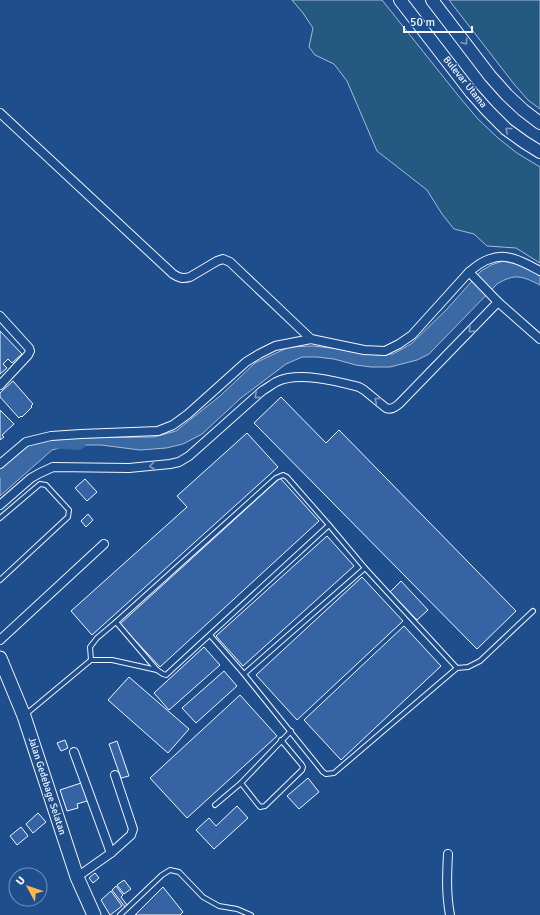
<svg xmlns="http://www.w3.org/2000/svg" width="540" height="915" font-family="Signika,sans-serif">
  <rect width="100%" height="100%" fill="#1f4e8c"/>
  <!-- green -->
  <g fill="#245a82" stroke="#a8bbd7">
    <polygon points="292,0 382,0 461,99 478,119 498,138 517,153 540,167 540,263 516,248 487,246 474,234 454,229 442,214 427,190 377,151 347,81 334,64 315,55 309,47 313,28 303,13"/>
    <polygon points="449,0 540,0 540,109 528,100 514,84"/>
  </g>
  <!-- water -->
  <path fill="#3b69a3" stroke="#a8bbd7" d="M503,261l18,4 19,9v11c-18,-9 -25,-12 -43,-1l-68,70 -12,6 -27,7h-19l-15,-2 -22,-6 -17,-2h-15l-16,7 -45,34 -39,36 -19,10 -17,4 -26,2 -39,-5h-30l-19,5 -52,46v-28l39,-23 29,-7 86,-1 22,-6 44,-35 35,-33 34,-16 24,-1 35,4 29,5 16,-1 18,-10 36,-35 34,-38 10,-6z"/>
  <g fill="none" stroke-linecap="round" stroke-linejoin="round">
    <!-- river -->
    <polyline stroke="#3b69a3" stroke-width="16" points="0,470 21,452 34,443 48,440 78,442"/>
  </g>
  <!-- building -->
  <g fill="#3563a3" stroke="#f2f6ff">
    <polygon points="0,331 22,354 12,363 8,359 3,364 7,368 0,374"/>
    <polygon points="13,381 33,404 31,406 32,407 22,417 21,416 19,418 0,397 0,393"/>
    <polygon points="281,397 326,443 339,430 516,611 477,649 254,423"/>
    <polygon points="0,410 14,424 2,435 4,437 0,440"/>
    <polygon points="247,433 278,467 92,635 71,611 187,507 177,496"/>
    <polygon points="280,478 319,521 160,667 120,624"/>
    <polygon points="85,479 97,492 87,501 75,488"/>
    <polygon points="88,514 93,520 86,527 81,521"/>
    <polygon points="327,536 354,566 243,666 216,636"/>
    <polygon points="362,577 403,621 297,720 256,675"/>
    <polygon points="401,581 428,610 417,620 390,592"/>
    <polygon points="404,626 441,666 341,760 304,720"/>
    <polygon points="204,647 220,665 169,710 154,693"/>
    <polygon points="224,671 237,686 196,723 182,708"/>
    <polygon points="129,677 189,729 168,753 108,700"/>
    <polygon points="240,695 277,736 187,818 150,778"/>
    <polygon points="65,740 68,748 61,751 57,743"/>
    <polygon points="117,741 129,776 121,778 109,744"/>
    <polygon points="308,778 319,792 299,809 287,796"/>
    <polygon points="84,782 90,800 77,804 78,808 67,811 60,790"/>
    <polygon points="237,806 248,818 214,849 196,830 209,818 216,826"/>
    <polygon points="38,813 46,822 33,833 26,824"/>
    <polygon points="21,827 28,836 17,845 10,836"/>
    <polygon points="95,873 99,878 93,883 89,878"/>
    <polygon points="124,880 131,889 124,894 117,885"/>
    <polygon points="116,886 123,895 121,897 127,905 125,907 112,890"/>
    <polygon points="163,887 183,912 180,915 135,915"/>
    <polygon points="111,891 122,906 110,915 101,900"/>
  </g>
  <g fill="none" stroke-linecap="round" stroke-linejoin="round">
    <!-- lane casing -->
    <g stroke="#f2f6ff" stroke-width="6">
      <g id="lane">
        <polyline points="0,518 40,484 46,485 69,510 68,517 0,580"/>
        <polyline points="210,635 244,674 323,772 326,774 334,773 457,668"/>
        <polyline points="91,660 90,647 97,638 116,622"/>
        <polyline points="157,670 116,622 276,478 283,475 287,477 329,525"/>
        <polyline points="244,674 365,568"/>
        <polyline points="25,715 91,660 112,660 157,670 163,674 166,675 329,525 365,568 457,668 468,667 480,661 533,611"/>
        <polyline points="241,783 260,807 265,806 302,770 303,767 302,765 281,740"/>
        <polyline points="215,805 241,783 291,731"/>
        <polyline points="120,915 162,875 170,870 179,872 203,897 219,906 237,909 251,915"/>
      </g>
    </g>
    <!-- street casing -->
    <g stroke="#f2f6ff" stroke-width="10">
      <g id="street">
        <path d="M0,113l173,161c6,4 10,5 17,3l27,-16 6,-2 7,3 81,77"/>
        <polyline points="469,272 498,302 540,339"/>
        <polyline points="0,316 29,348 30,351 28,355 0,385"/>
        <path d="M0,464l26,-22 25,-6 30,-2 77,-3 15,-6 15,-11 58,-52 13,-8 16,-8 36,-7 53,11 21,1 14,-7 13,-9 57,-63c6,-5 13,-11 21,-13 17,-7 35,4 50,12"/>
        <path d="M0,505l31,-27 9,-5 13,-6 76,1 41,-4 9,-2 10,-6 73,-65c5,-3 9,-6 14,-9 22,-11 60,-1 83,5l5,3 22,18c6,2 9,-1 13,-4l99,-102"/>
        <polyline points="0,640 104,544"/>
        <polyline points="74,752 111,853"/>
        <path d="M448,854c-1,20 -2,40 2,61"/>
        <polyline points="77,877 111,853 131,835 133,829 115,775"/>
      </g>
    </g>
    <!-- secondary casing -->
    <g stroke="#f2f6ff" stroke-width="14">
      <g id="secondary">
        <polyline points="400,0 471,92 488,111 506,129 524,142 540,152"/>
        <polyline points="432,0 490,76 507,95 523,110 540,123"/>
      </g>
    </g>
    <!-- primary casing -->
    <g stroke="#f2f6ff" stroke-width="15">
      <polyline id="primary" points="0,658 24,716 77,877 94,915"/>
    </g>
    <!-- lane -->
    <use href="#lane" stroke="#1f4e8c" stroke-width="4"/>
    <!-- street -->
    <use href="#street" stroke="#1f4e8c" stroke-width="8"/>
    <!-- secondary -->
    <use href="#secondary" stroke="#1f4e8c" stroke-width="12"/>
    <!-- primary -->
    <use href="#primary" stroke="#1f4e8c" stroke-width="13"/>
  </g>
  <!-- one-way arrows -->
  <defs><path id="oneway-chevron" d="M-2-3.5L2.5 0L-2 3.5" fill="none" stroke-width="1.6" stroke-linecap="round" stroke-linejoin="round"/></defs>
  <g stroke="#7e9ac0">
    <use href="#oneway-chevron" transform="translate(465 42) rotate(53)"/>
    <use href="#oneway-chevron" transform="translate(508 130) rotate(-140)"/>
    <use href="#oneway-chevron" transform="translate(471 330) rotate(134)"/>
    <use href="#oneway-chevron" transform="translate(257 396) rotate(138)"/>
    <use href="#oneway-chevron" transform="translate(377 400) rotate(-142)"/>
    <use href="#oneway-chevron" transform="translate(152 466) rotate(174)"/>
  </g>
  <g text-anchor="middle" dominant-baseline="central" stroke-width="3" stroke-linejoin="round" paint-order="stroke">
    <!-- street labels -->
    <g font-size="10" fill="#f2f6ff" stroke="#1f4e8c">
      <text transform="translate(465 82) rotate(51)">Bulevar Utama</text>
      <text transform="translate(47 786) rotate(72)">Jalan Gedebage Selatan</text>
    </g>
  </g>
  <!-- north arrow -->
  <g transform="translate(28 887) rotate(310)"><circle r="19" fill="#1f4e8c" stroke="#7391ba"/>
  <path d="M0-3L7 15L0 10L-7 15Z" fill="#ffb74d"/>
  <text y="-6" font-size="11" font-weight="bold" text-anchor="middle" fill="#f2f6ff">U</text>
  </g>
  <!-- scale -->
  <path d="M404 26v6h68v-6" fill="none" stroke="#f2f6ff" stroke-width="2"/>
  <text x="410" y="26" font-size="12" fill="#f2f6ff" stroke="#1f4e8c" stroke-width="3" paint-order="stroke">50 m</text>
</svg>
